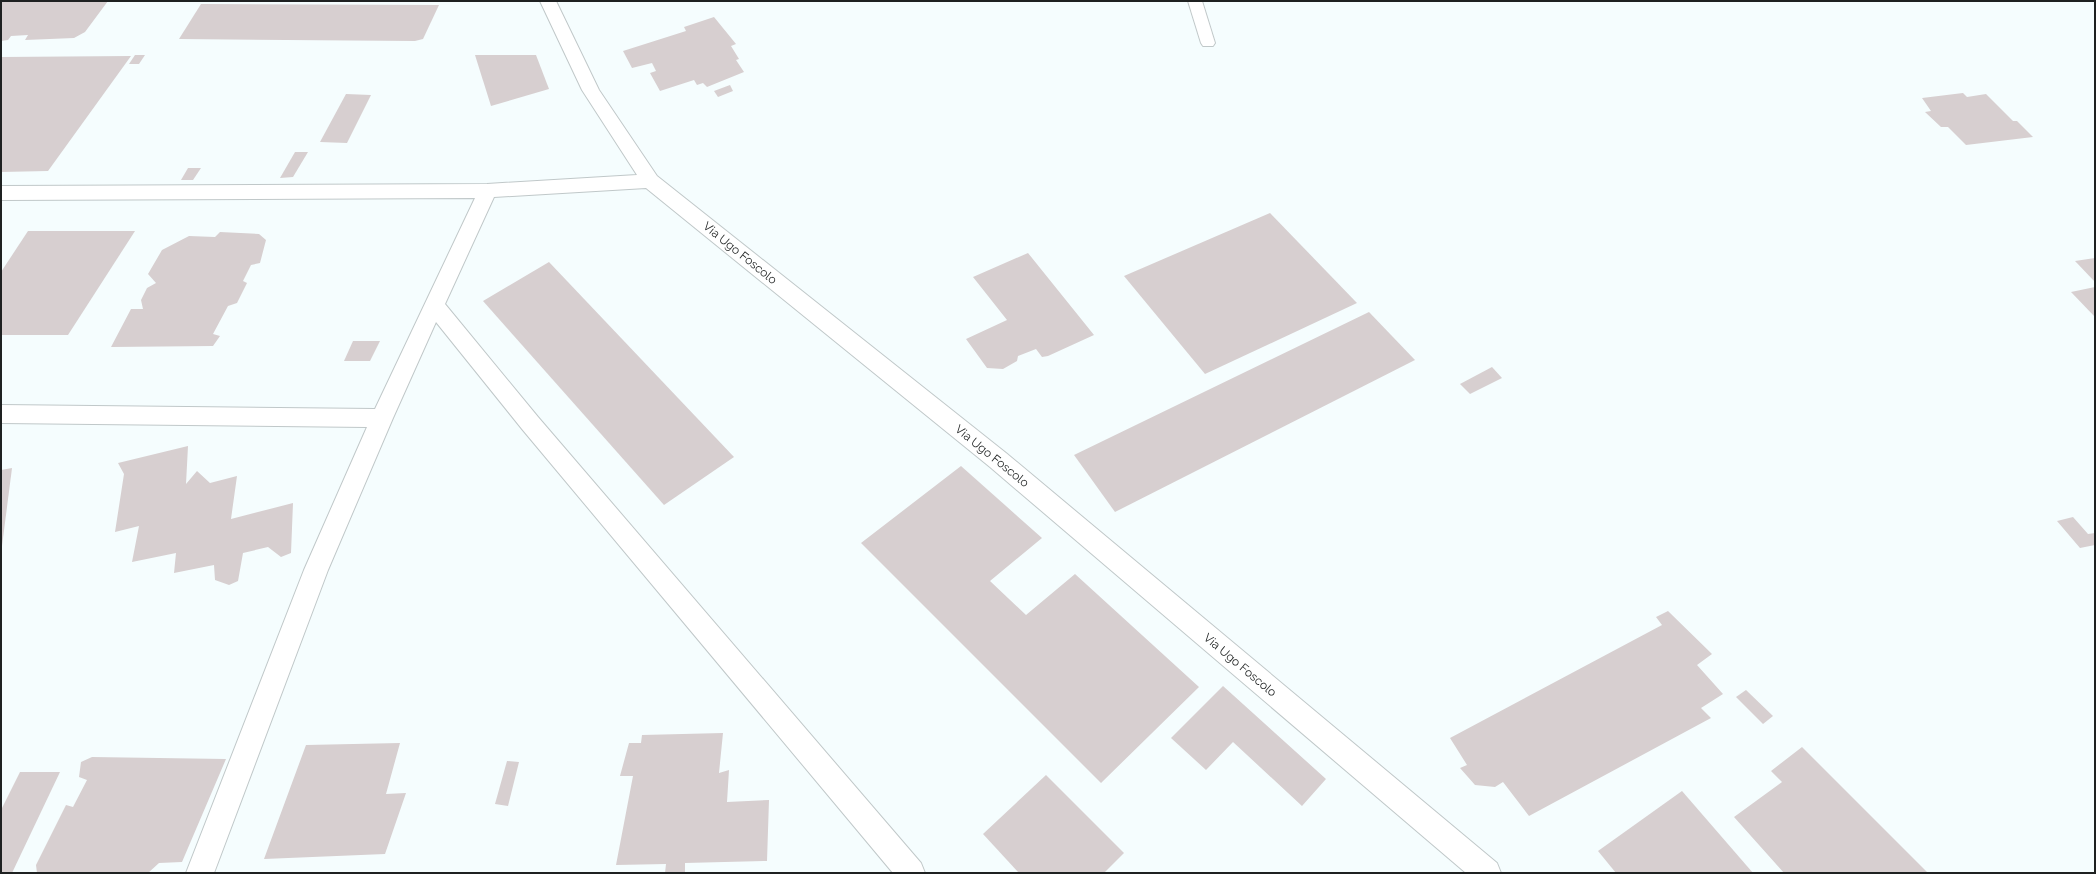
<svg xmlns="http://www.w3.org/2000/svg" width="2096" height="874" font-family="Raleway,sans-serif">
  <rect width="100%" height="100%" fill="#f5fdfe"/>
  <!-- building -->
  <g fill="#d7cfd0">
    <polygon points="1,1 108,1 85,32 74,38 25,40 28,35 11,36 8,40 1,41"/>
    <polygon points="201,4 439,5 423,39 415,41 179,39"/>
    <polygon points="714,17 736,44 731,46 739,59 736,60 744,72 707,87 703,83 697,85 694,80 660,91 650,73 656,71 652,63 632,68 623,51 686,31 684,27"/>
    <polygon points="135,55 145,55 139,64 129,64"/>
    <polygon points="475,55 536,55 549,89 491,106"/>
    <polygon points="131,56 48,171 1,172 1,57"/>
    <polygon points="730,85 733,91 718,97 714,91"/>
    <polygon points="1963,93 1967,97 1986,94 2013,121 2017,121 2033,137 1966,145 1948,127 1941,127 1925,112 1931,111 1922,98"/>
    <polygon points="346,94 371,95 347,143 320,142"/>
    <polygon points="295,152 308,152 293,177 280,178"/>
    <polygon points="188,168 201,168 193,180 181,180"/>
    <polygon points="1270,213 1357,303 1205,374 1124,276"/>
    <polygon points="28,231 135,231 68,335 1,335 1,272"/>
    <polygon points="220,232 259,234 266,240 260,263 251,265 243,281 247,283 237,303 228,306 213,334 220,336 213,346 111,347 131,309 143,309 141,300 147,288 156,283 148,274 162,250 189,236 215,237"/>
    <polygon points="1028,253 1094,335 1048,356 1042,357 1036,349 1018,356 1017,361 1003,369 987,368 966,339 1007,320 973,277"/>
    <polygon points="2095,258 2095,282 2075,261"/>
    <polygon points="549,262 734,457 664,505 483,301"/>
    <polygon points="2095,287 2095,317 2071,292"/>
    <polygon points="1369,312 1415,360 1115,512 1074,455"/>
    <polygon points="353,341 380,341 370,361 344,361"/>
    <polygon points="1492,367 1502,378 1470,394 1460,384"/>
    <polygon points="188,446 186,484 197,471 210,483 237,476 231,519 293,503 291,553 281,557 268,547 243,553 238,581 229,585 215,580 214,565 174,573 176,553 132,562 139,526 115,532 124,474 118,463"/>
    <polygon points="961,466 1042,538 990,581 1026,615 1075,574 1199,687 1101,783 861,543"/>
    <polygon points="12,468 2,546 1,546 1,470"/>
    <polygon points="2073,517 2088,534 2095,533 2095,545 2080,548 2057,521"/>
    <polygon points="1668,611 1712,654 1697,665 1723,694 1701,708 1711,718 1529,816 1503,782 1495,787 1475,785 1460,768 1467,765 1450,738 1662,625 1656,617"/>
    <polygon points="1223,686 1326,779 1302,806 1233,742 1206,770 1171,738"/>
    <polygon points="1746,690 1773,716 1763,724 1736,697"/>
    <polygon points="723,733 719,773 729,770 727,802 769,800 767,861 685,863 685,873 665,873 666,864 616,865 633,776 620,776 629,743 641,743 642,735"/>
    <polygon points="400,743 386,794 406,793 385,854 264,859 306,745"/>
    <polygon points="1802,747 1928,873 1784,873 1734,817 1782,782 1771,771"/>
    <polygon points="92,757 226,759 182,862 159,863 148,873 37,873 36,865 66,805 73,807 87,780 79,777 81,762"/>
    <polygon points="507,761 519,762 508,806 495,804"/>
    <polygon points="20,772 60,772 12,873 1,873 1,810"/>
    <polygon points="1046,775 1124,853 1104,873 1019,873 983,834"/>
    <polygon points="1682,791 1753,873 1616,873 1598,851"/>
  </g>
  <g fill="none" stroke-linecap="round" stroke-linejoin="round">
    <!-- lane casing -->
    <g stroke="#c0c8c9" stroke-width="2">
      <polygon id="lane" points="1188,1 1202,1 1215,43 1213,46 1203,46 1201,43"/>
    </g>
    <!-- street casing -->
    <g stroke="#c0c8c9" stroke-width="2">
      <polygon id="street" points="540,1 556,1 599,90 657,176 1006,453 1497,863 1501,873 1466,873 990,467 646,188 494,197 445,304 538,417 921,863 925,873 893,873 522,429 436,322 393,418 328,570 214,873 186,873 304,570 367,427 1,423 1,405 375,409 475,198 1,200 1,186 487,184 637,175 582,90"/>
    </g>
    <!-- lane -->
    <use href="#lane" fill="#fff" fill-rule="evenodd"/>
    <!-- street -->
    <use href="#street" fill="#fff" fill-rule="evenodd"/>
  </g>
  <g text-anchor="middle" dominant-baseline="central" stroke-width="3" stroke-linejoin="round" paint-order="stroke">
    <!-- street labels -->
    <g font-size="12" fill="#1e2121" stroke="#fff">
      <text transform="translate(740 253) rotate(39)">Via Ugo Foscolo</text>
      <text transform="translate(992 456) rotate(39)">Via Ugo Foscolo</text>
      <text transform="translate(1240 665) rotate(40)">Via Ugo Foscolo</text>
    </g>
  </g>
  <!-- border -->
  <rect width="2096" height="874" fill="none" stroke="#1e2121" stroke-width="4"/>
</svg>
